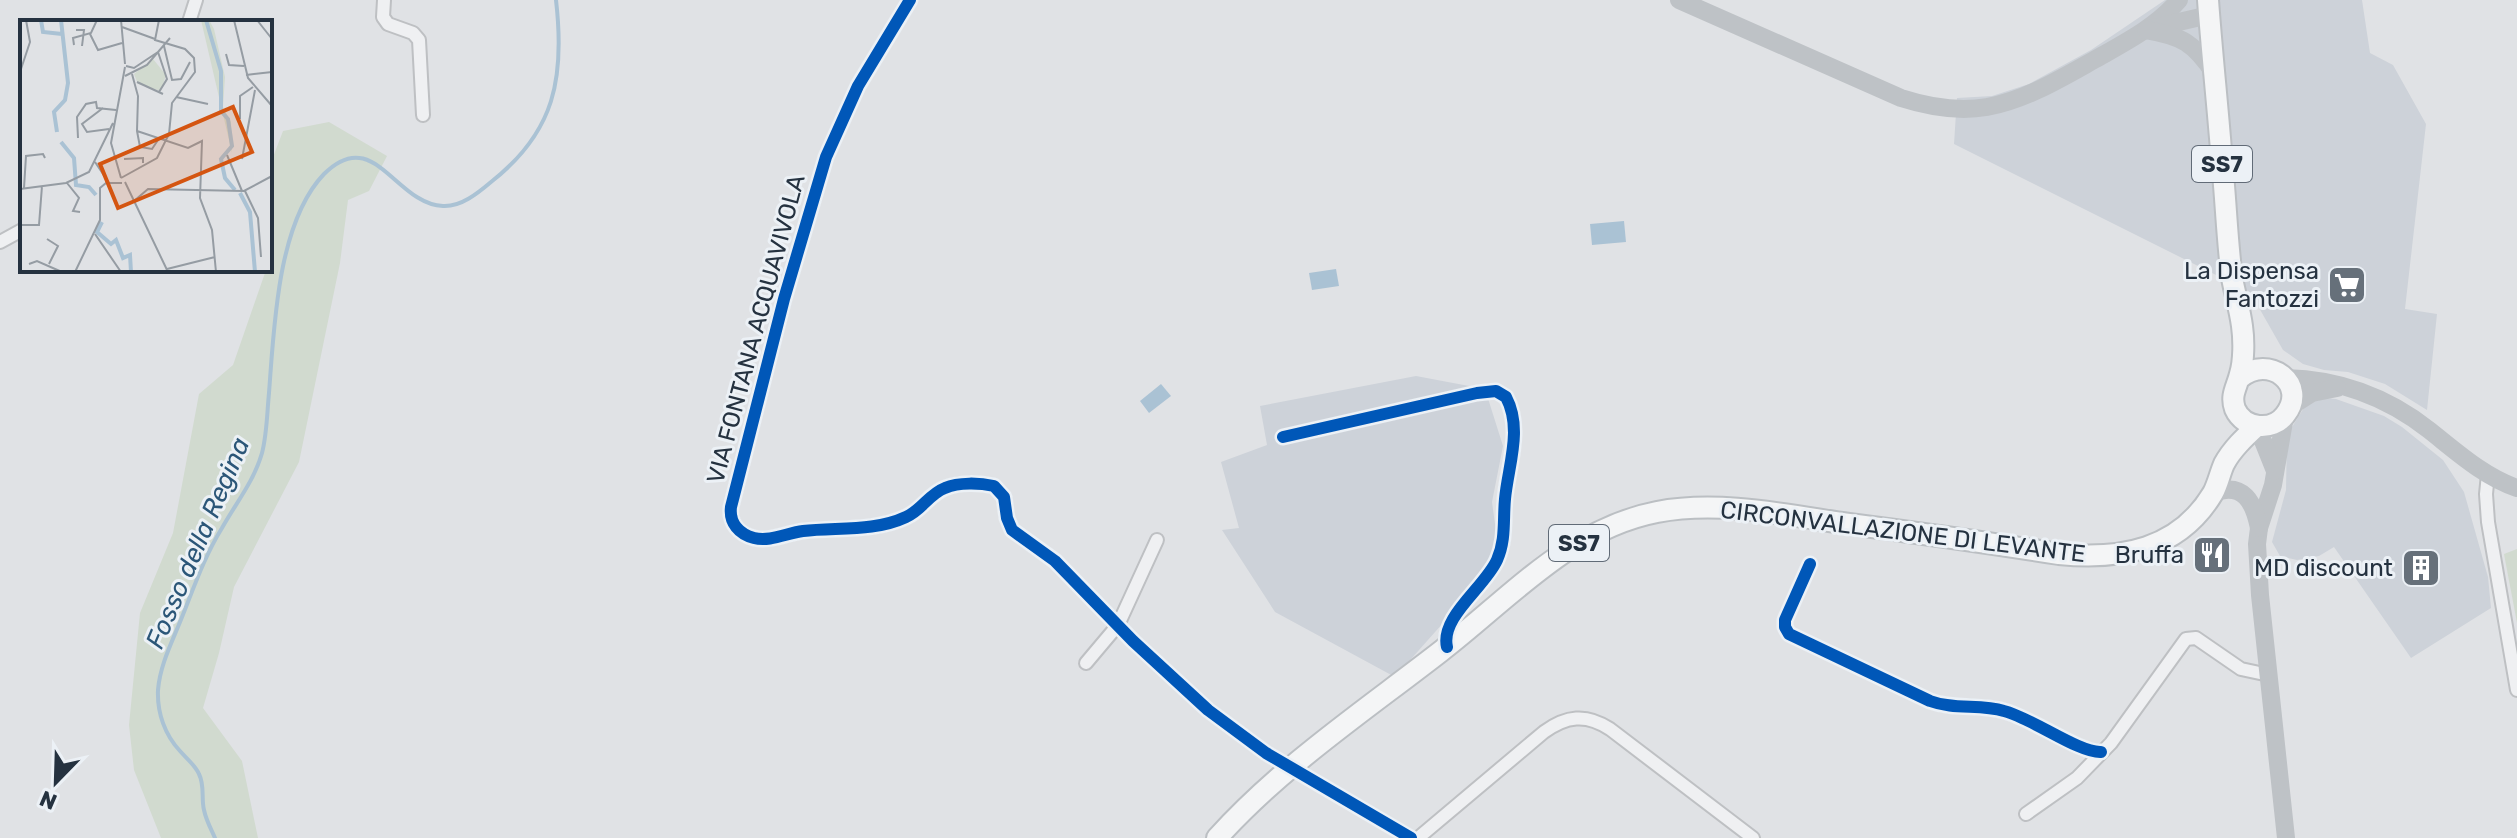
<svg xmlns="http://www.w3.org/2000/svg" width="2517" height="838" font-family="Rubik,sans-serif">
  <rect width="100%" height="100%" fill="#e0e2e5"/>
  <!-- built -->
  <g fill="#cdd2d9">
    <polygon points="2165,0 2362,0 2370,53 2393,65 2426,124 2405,309 2437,314 2427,410 2385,384 2348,372 2324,370 2303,364 2283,350 2250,292 1954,144 1957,98 1992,96 2029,84 2091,50"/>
    <polygon points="1416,376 1485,389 1503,446 1492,502 1498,546 1484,577 1395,677 1275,612 1222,530 1239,528 1221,462 1267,445 1260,406"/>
    <polygon points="2326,398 2336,399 2384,416 2402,427 2443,460 2464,492 2488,577 2491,608 2411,658 2334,547 2319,556 2297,560 2280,556 2272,542 2286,490 2287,435 2305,406 2312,402"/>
  </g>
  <!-- green -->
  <g fill="#d1dacf">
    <polygon points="329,122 387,156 369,191 348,200 340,263 299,462 234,587 219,653 203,708 242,761 258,838 161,838 134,770 129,725 140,613 173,533 199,394 233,365 266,270 270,270 270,165 283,131"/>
    <polygon points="2517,549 2517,623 2504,554"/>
  </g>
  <!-- water -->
  <g fill="#aac2d4">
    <polygon points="1624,221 1626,242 1592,245 1590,224"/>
    <polygon points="1336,269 1339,286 1312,290 1309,273"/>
    <polygon points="1161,384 1171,396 1149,413 1140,401"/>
  </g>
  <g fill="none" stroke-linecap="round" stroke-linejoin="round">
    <!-- stream -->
    <path stroke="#aac2d4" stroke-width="4" d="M215,838c-4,-9 -9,-18 -11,-28 -3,-12 1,-24 -5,-36 -4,-9 -12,-15 -19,-23 -15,-16 -23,-38 -22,-61 2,-24 13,-46 22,-68 13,-32 24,-65 42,-94 14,-25 32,-47 40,-75 5,-19 5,-40 7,-60 5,-64 8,-170 55,-219 50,-50 71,30 119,32 18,1 35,-13 48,-24 64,-50 74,-104 65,-182"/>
    <!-- street casing -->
    <g stroke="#bec0c3" stroke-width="16">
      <g id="street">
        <polyline points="384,0 383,17 388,24 413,33 419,40 423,115"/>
        <path d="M910,0l-52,86 -32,71 -42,142 -53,208c-2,16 8,27 23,31 16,4 33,-5 49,-7 34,-4 71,1 103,-14 16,-7 23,-23 39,-29 14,-6 35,-5 49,-2l10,11 3,21 5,12 43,31 78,80 75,69 58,43 145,85"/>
        <polyline points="189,22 196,0"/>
        <polyline points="0,242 22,230"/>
        <path d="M1283,437l194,-44 19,-2 10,6c17,32 2,69 -1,102 -2,21 1,41 -8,61 -12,27 -57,57 -50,87"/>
        <polyline points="2488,474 2486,494 2488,522 2517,690"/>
        <path d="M1810,564l-25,56v7l4,7 141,67c24,9 50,3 74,10 28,7 75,42 97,41"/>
        <polyline points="1086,663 1118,625 1157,540"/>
        <polyline points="2026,814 2077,778 2111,743 2186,639 2196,638 2241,669 2269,675"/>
        <path d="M1418,838l126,-106c22,-16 42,-19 66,-3l143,109"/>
      </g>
    </g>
    <!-- primary casing -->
    <g stroke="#bbbfc3" stroke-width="24">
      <g id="primary">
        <path d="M2208,0c4,55 10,109 14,163 4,39 5,77 10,115 3,16 8,32 10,48 2,14 2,35 -2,48 -3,13 -10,21 -5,35 9,20 37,23 50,6 24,-30 -16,-62 -45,-37"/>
        <path d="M1217,838c65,-72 147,-127 223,-186 68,-52 129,-123 217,-140 62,-12 130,3 192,12 70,9 141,19 210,30 62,6 120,-4 154,-61 5,-9 7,-20 11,-29 8,-15 21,-27 33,-38"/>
      </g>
    </g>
    <!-- street -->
    <use href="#street" stroke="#eff0f2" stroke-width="12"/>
    <!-- secondary -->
    <g stroke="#bec2c6" stroke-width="18">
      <path d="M1679,0l222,98c28,9 57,14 86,9 38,-7 73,-28 107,-47 30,-17 62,-33 85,-60"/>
      <polyline points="2153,28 2209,15"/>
      <path d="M2146,30c36,6 48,13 68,43"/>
      <path d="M2285,378c54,1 102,19 144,52 28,22 54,46 88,58"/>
      <polyline points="2290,407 2312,393 2337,388"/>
      <polyline points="2285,416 2273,485 2259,528 2257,544 2260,595 2286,838"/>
      <polyline points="2257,426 2275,471"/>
      <path d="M2213,493c31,-12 41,10 46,35"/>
    </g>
    <!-- primary -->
    <use href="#primary" stroke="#f4f5f6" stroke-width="20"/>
    <!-- cycleway casing -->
    <g stroke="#ecf1f6" stroke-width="17">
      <g id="cycleway">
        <path d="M910,0l-52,86 -32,71 -42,142 -53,208c-2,16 8,27 23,31 16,4 33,-5 49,-7 34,-4 71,1 103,-14 16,-7 23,-23 39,-29 14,-6 35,-5 49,-2l10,11 3,21 5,12 43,31 78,80 75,69 58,43 145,85"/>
        <path d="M1283,437l194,-44 19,-2 10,6c17,32 2,69 -1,102 -2,21 1,41 -8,61 -12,27 -57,57 -50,87"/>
        <path d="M1810,564l-25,56v7l4,7 141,67c24,9 50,3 74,10 28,7 75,42 97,41"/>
      </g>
    </g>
    <!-- cycleway -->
    <use href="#cycleway" stroke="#0057b8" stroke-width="12"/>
  </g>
  <!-- icons -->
  <defs>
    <g id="supermarket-square" transform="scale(2)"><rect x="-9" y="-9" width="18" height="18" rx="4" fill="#66707a" stroke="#ecf1f6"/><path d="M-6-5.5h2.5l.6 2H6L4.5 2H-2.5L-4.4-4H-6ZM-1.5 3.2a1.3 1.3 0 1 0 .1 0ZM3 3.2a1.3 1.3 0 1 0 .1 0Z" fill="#fff"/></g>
    <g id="restaurant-square" transform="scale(2)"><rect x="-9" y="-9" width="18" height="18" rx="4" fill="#66707a" stroke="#ecf1f6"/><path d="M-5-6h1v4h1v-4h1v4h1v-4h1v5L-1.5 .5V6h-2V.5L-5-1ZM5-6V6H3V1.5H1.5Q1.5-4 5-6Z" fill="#fff"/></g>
    <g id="building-square" transform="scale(2)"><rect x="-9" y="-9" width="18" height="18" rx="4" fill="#66707a" stroke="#ecf1f6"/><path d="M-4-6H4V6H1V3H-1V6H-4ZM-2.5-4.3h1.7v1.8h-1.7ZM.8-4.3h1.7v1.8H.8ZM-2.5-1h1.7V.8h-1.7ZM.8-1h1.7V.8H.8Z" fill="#fff"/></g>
  </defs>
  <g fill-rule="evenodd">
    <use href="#supermarket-square" x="2347" y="285"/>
    <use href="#restaurant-square" x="2212" y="555"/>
    <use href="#building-square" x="2421" y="568"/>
  </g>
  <g text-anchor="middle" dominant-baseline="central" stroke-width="6" stroke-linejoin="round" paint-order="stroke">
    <!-- shield labels -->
    <g fill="#ecf1f6" stroke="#616b77" stroke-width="2">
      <rect x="2192" y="146" width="60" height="36" rx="6"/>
      <rect x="1549" y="525" width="60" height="36" rx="6"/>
    </g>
    <g font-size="22" font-weight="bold" fill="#253240">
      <text x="2222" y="164">SS7</text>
      <text x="1579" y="543">SS7</text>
    </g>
    <!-- poi labels -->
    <g font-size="24" fill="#253240" stroke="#ecf1f6" text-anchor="end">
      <text x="2319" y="271">La Dispensa<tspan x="2319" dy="28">Fantozzi</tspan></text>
      <text x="2184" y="555">Bruffa</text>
      <text x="2393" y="568">MD discount</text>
    </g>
    <!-- street labels -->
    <g font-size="24" fill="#253240" stroke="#ecf1f6">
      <text transform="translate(756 329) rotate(-75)">VIA FONTANA ACQUAVIVOLA</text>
      <text transform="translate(1903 532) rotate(7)">CIRCONVALLAZIONE DI LEVANTE</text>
    </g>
    <!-- water labels -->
    <g font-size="26" font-style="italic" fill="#2b5678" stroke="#ecf1f6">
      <text transform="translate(198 543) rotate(-67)">Fosso della Regina</text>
    </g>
  </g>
  <!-- overview -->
  <g transform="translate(20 20)">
    <rect width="252" height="252" fill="#e0e2e5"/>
    <path d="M181,0h8l5,9 11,48 -2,30 8,15 1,31zM133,39l13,16 -5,16 -23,-7 -4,-10z" fill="#d1dacf"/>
    <path fill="none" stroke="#aac2d4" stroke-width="4" d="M21,0l2,12 19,2M186,0l15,51v40l7,8 4,27 -11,13 4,19 10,12M37,112l-3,-20 11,-12 3,-17 -7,-63M41,122l13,16 2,27 13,2 7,8M220,173l10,19 5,60M82,202l-5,10 14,12 5,-4 7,18 7,-3 1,17"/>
    <path fill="none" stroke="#959ca3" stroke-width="2" d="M101,0l4,44M214,0l14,58 24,28M237,0l15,19M102,7l33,12M56,10h8l-2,16M70,14l8,16 24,-7M54,25l-1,-7 18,-5 6,-13M144,26l8,34 9,-1 9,-17M206,34l3,11 15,1M106,46l8,2 24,-16 9,27 -8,13M0,52l10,-30 -4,-22M112,54l6,22 -1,35 51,17 14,-7 -2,57 12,32 4,42M226,55l26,-3M105,56l22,-11 23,-27M117,62l26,12M156,77l32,7M83,88l-21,16 5,8 22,-3M220,99v-23l13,-9M0,111v34M117,111l3,16 12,2 6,-9M58,118l-1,-21 9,-13 10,-2 1,6 19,2M207,135l15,36M104,139l19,-1v5M222,139l13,-69M75,142l14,21M101,158l36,-20 12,-24 3,-31 23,-31 -1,-14 -9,-9 -30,-9 4,-20M101,158l-10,-35 14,-76M105,162l43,90M47,163l12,15 -6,13 7,1M4,168l2,-32 17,-2 2,4M0,169l46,-6 23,-11 24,-49M225,171l13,27 3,39M114,181l14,-12 96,2 28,-15M0,205h19l3,-39M75,214l26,38M27,219l11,7 -9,18M9,244l8,-3 25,11M147,249l48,-12M55,252l25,-52v-32l6,-5h16"/>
    <path fill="#d45511" fill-opacity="0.15" stroke="#d45511" stroke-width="4" d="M213,87l19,45 -134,56 -18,-44z"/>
    <rect width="252" height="252" fill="none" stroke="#253240" stroke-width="4"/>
  </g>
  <!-- north arrow -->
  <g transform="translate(56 782) rotate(203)" stroke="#ecf1f6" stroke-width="6" paint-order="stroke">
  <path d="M0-6L14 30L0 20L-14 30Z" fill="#253240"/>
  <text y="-12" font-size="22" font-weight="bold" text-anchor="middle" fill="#253240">N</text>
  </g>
</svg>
